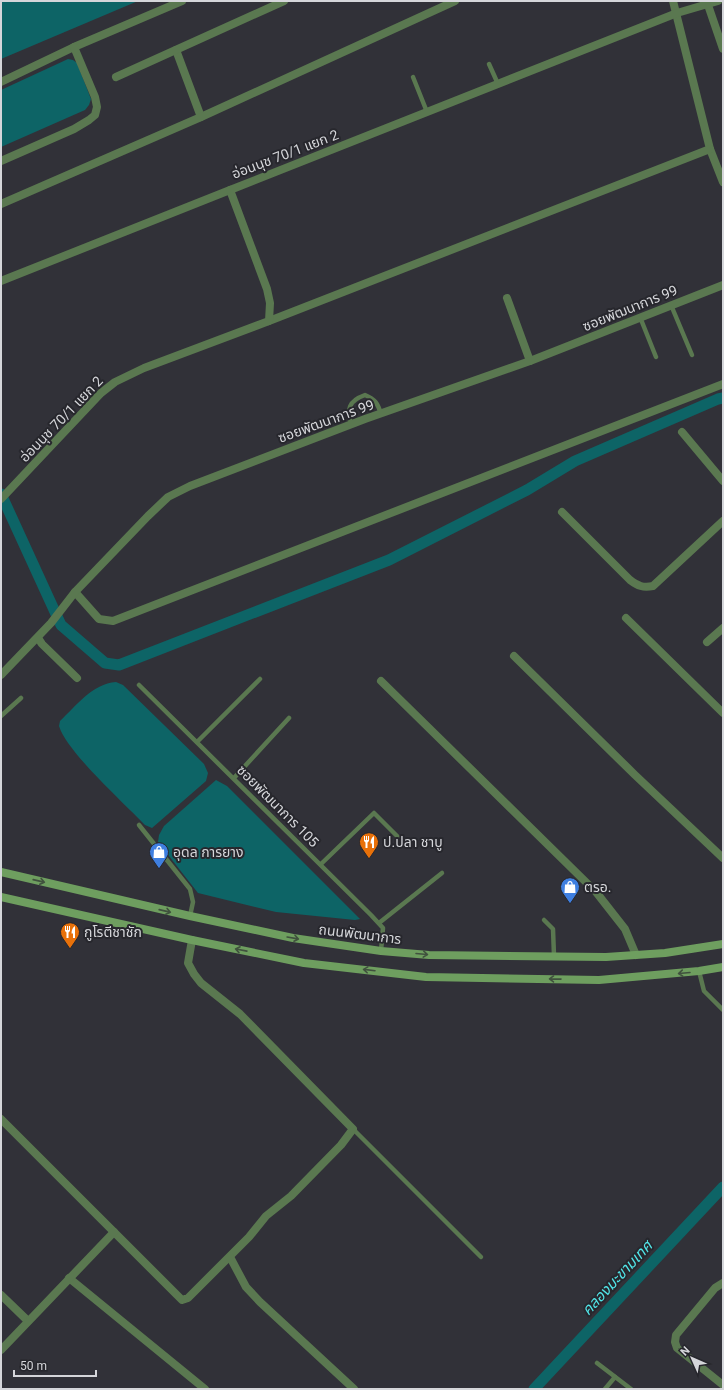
<svg xmlns="http://www.w3.org/2000/svg" width="724" height="1390" font-family="Roboto,'Noto Sans Thai',sans-serif">
  <rect width="100%" height="100%" fill="#313138"/>
  <!-- water -->
  <g fill="#0d6466">
    <polygon points="1,1 138,1 1,59"/>
    <polygon points="68,59 73,60 77,63 91,99 89,105 85,110 1,147 1,90"/>
    <path d="M116,682l7,3 81,79 4,9 -2,8 -54,47 -7,-3c-21,-22 -78,-73 -86,-99l1,-5c17,-16 32,-37 56,-39z"/>
    <polygon points="216,780 227,786 360,919 355,920 276,912 198,893 158,842 159,835 164,826"/>
  </g>
  <g fill="none" stroke-linecap="round" stroke-linejoin="round">
    <!-- canal -->
    <g stroke="#0d6466" stroke-width="11">
      <polyline points="1,494 61,625 105,663 119,665 389,560 527,490 575,461 718,399 723,398"/>
      <polyline points="534,1389 723,1187"/>
    </g>
    <!-- lane -->
    <g stroke="#5a7850" stroke-width="4.5">
      <polyline points="489,64 498,84"/>
      <polyline points="413,77 427,112"/>
      <polyline points="671,305 692,355"/>
      <polyline points="640,317 656,357"/>
      <path d="M351,425c-4,-16 -3,-24 14,-30 10,4 13,9 16,19"/>
      <polyline points="139,685 371,915 383,928 381,951"/>
      <polyline points="1,716 21,698"/>
      <polyline points="197,742 260,679"/>
      <polyline points="234,778 289,718"/>
      <polyline points="139,825 190,889 193,902 190,916"/>
      <polyline points="321,864 374,813 398,837"/>
      <polyline points="544,920 553,929 554,956"/>
      <polyline points="379,923 442,873"/>
      <polyline points="699,971 704,991 723,1010"/>
      <polyline points="353,1129 481,1257"/>
      <polyline points="597,1363 631,1389"/>
      <polyline points="605,1389 615,1377"/>
    </g>
    <!-- street -->
    <g stroke="#5a7850" stroke-width="8">
      <polyline points="673,1 710,149 723,182"/>
      <polyline points="708,5 723,49"/>
      <polyline points="176,50 201,117"/>
      <polyline points="116,77 284,1"/>
      <polyline points="1,82 74,47 182,1"/>
      <polyline points="1,161 74,129 89,120 95,115 97,107 95,97 74,47"/>
      <polyline points="1,204 201,117 455,1"/>
      <polyline points="1,281 230,190"/>
      <polyline points="507,298 530,361"/>
      <polyline points="269,321 710,149"/>
      <polyline points="682,432 723,481"/>
      <polyline points="1,499 101,393 115,382 144,368 269,321 270,303 267,289 230,190 677,13 718,1"/>
      <path d="M562,512l68,68c8,6 13,8 23,6l70,-65"/>
      <polyline points="75,592 99,619 113,621 723,384"/>
      <polyline points="626,618 723,713"/>
      <polyline points="38,638 42,644 77,678"/>
      <polyline points="707,642 723,628"/>
      <polyline points="514,656 635,775 723,858"/>
      <polyline points="1,675 51,623 75,592 148,516 168,497 190,486 365,419 530,361 723,285"/>
      <polyline points="381,681 596,892 625,929 636,955"/>
      <polyline points="1,1119 182,1300 188,1298 249,1237 266,1216 291,1196 341,1145 353,1129 240,1014 201,983 194,974 188,963 192,940"/>
      <polyline points="230,1257 246,1287 260,1302 354,1389"/>
      <polyline points="69,1278 205,1389"/>
      <polyline points="723,1283 715,1288 676,1335 675,1342 677,1348 723,1385"/>
      <polyline points="1,1295 28,1321"/>
      <polyline points="1,1350 114,1232"/>
    </g>
    <!-- secondary -->
    <g stroke="#6e9e5f" stroke-width="8">
      <polyline points="1,872 190,916 293,938 381,951 429,955 606,957 665,953 723,944"/>
      <polyline points="1,897 192,940 304,963 426,977 599,980 699,971 723,967"/>
    </g>
  </g>
  <!-- one-way arrows -->
  <defs><path id="oneway-shaft" d="M-6 0H5M1.5-3L5.5 0L1.5 3" fill="none" stroke-width="1.6" stroke-linecap="round" stroke-linejoin="round"/></defs>
  <g stroke="#40513e">
    <use href="#oneway-shaft" transform="translate(39 881) rotate(13)"/>
    <use href="#oneway-shaft" transform="translate(165 911) rotate(13)"/>
    <use href="#oneway-shaft" transform="translate(293 938) rotate(10)"/>
    <use href="#oneway-shaft" transform="translate(241 950) rotate(-169)"/>
    <use href="#oneway-shaft" transform="translate(422 954) rotate(5)"/>
    <use href="#oneway-shaft" transform="translate(369 970) rotate(-173)"/>
    <use href="#oneway-shaft" transform="translate(684 973) rotate(175)"/>
    <use href="#oneway-shaft" transform="translate(555 979) rotate(-179)"/>
  </g>
  <!-- icons -->
  <defs>
    <g id="restaurant-pin" transform="scale(1)"><path d="M0 17L-7.5 6A9.5 9.5 0 1 1 7.5 6Z" fill="#e8710a" stroke="#27272d"/><path d="M-5-6h1v4h1v-4h1v4h1v-4h1v5L-1.5 .5V6h-2V.5L-5-1ZM5-6V6H3V1.5H1.5Q1.5-4 5-6Z" fill="#fff"/></g>
    <g id="shop-pin" transform="scale(1)"><path d="M0 17L-7.5 6A9.5 9.5 0 1 1 7.5 6Z" fill="#3f7fe0" stroke="#27272d"/><path d="M-5-2.5h2.3a2.7 3.5 0 0 1 5.4 0H5L5.5 6h-11ZM-1.5-2.5h3a1.5 2.3 0 0 0-3 0Z" fill="#fff"/></g>
  </defs>
  <g fill-rule="evenodd">
    <use href="#restaurant-pin" x="369" y="842"/>
    <use href="#shop-pin" x="159" y="852"/>
    <use href="#shop-pin" x="570" y="887"/>
    <use href="#restaurant-pin" x="70" y="932"/>
  </g>
  <g text-anchor="middle" dominant-baseline="central" stroke-width="4" stroke-linejoin="round" paint-order="stroke">
    <!-- street labels -->
    <g font-size="14" fill="#d5d6da" stroke="#27272d">
      <text transform="translate(285 154) rotate(-21)">อ่อนนุช 70/1 แยก 2</text>
      <text transform="translate(630 308) rotate(-22)">ซอยพัฒนาการ 99</text>
      <text transform="translate(61 419) rotate(-46)">อ่อนนุช 70/1 แยก 2</text>
      <text transform="translate(326 421) rotate(-20)">ซอยพัฒนาการ 99</text>
      <text transform="translate(278 806) rotate(45)">ซอยพัฒนาการ 105</text>
      <text transform="translate(360 934) rotate(7)">ถนนพัฒนาการ</text>
    </g>
    <!-- poi labels -->
    <g font-size="14" fill="#d5d6da" stroke="#27272d" text-anchor="start">
      <text x="383" y="842">ป.ปลา ชาบู</text>
      <text x="173" y="852">อุดล การยาง</text>
      <text x="584" y="887">ตรอ.</text>
      <text x="84" y="932">กูโรตีชาชัก</text>
    </g>
    <!-- water labels -->
    <g font-size="15" font-style="italic" fill="#52e6e9" stroke="#27272d">
      <text transform="translate(617 1278) rotate(-47)">คลองมะขามเทศ</text>
    </g>
  </g>
  <!-- border -->
  <rect width="724" height="1390" fill="none" stroke="#d5d6da" stroke-width="4"/>
  <!-- north arrow -->
  <g transform="translate(692 1358) rotate(315)" stroke="#27272d" stroke-width="3" paint-order="stroke">
  <path d="M0-3L7 15L0 10L-7 15Z" fill="#d5d6da"/>
  <text y="-6" font-size="11" font-weight="bold" text-anchor="middle" fill="#d5d6da">N</text>
  </g>
  <!-- scale -->
  <path d="M14 1370v6h82v-6" fill="none" stroke="#d5d6da" stroke-width="2"/>
  <text x="20" y="1370" font-size="12" fill="#d5d6da" stroke="#27272d" stroke-width="3" paint-order="stroke">50 m</text>
</svg>
